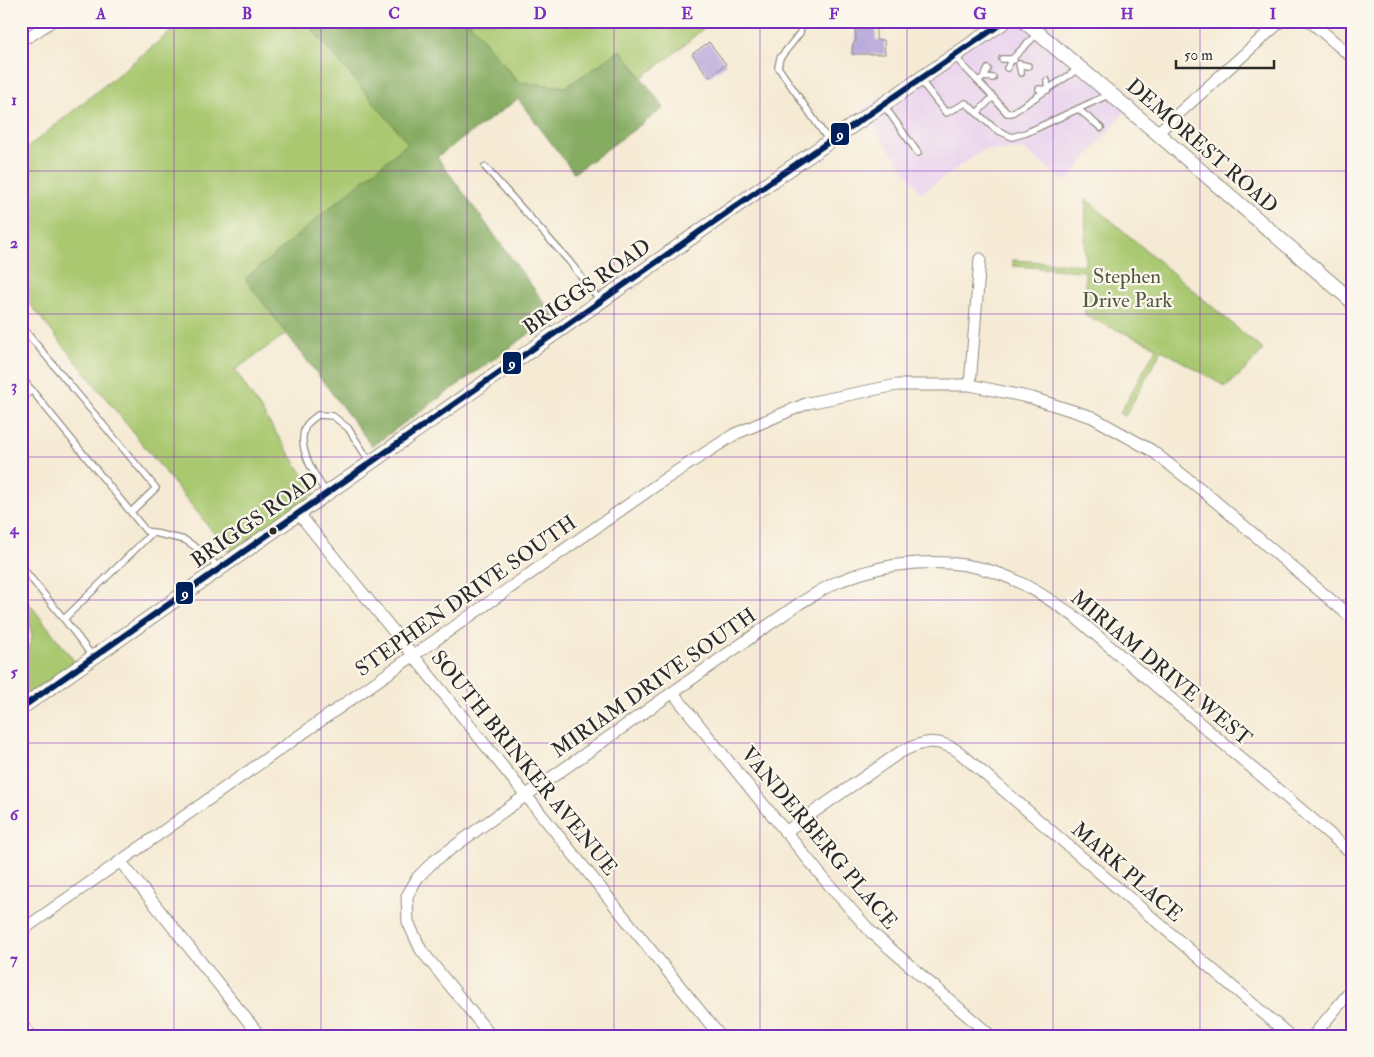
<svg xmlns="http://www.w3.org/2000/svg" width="1374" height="1057" font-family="'IM FELL Double Pica',serif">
  <rect width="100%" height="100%" fill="#fbf7ec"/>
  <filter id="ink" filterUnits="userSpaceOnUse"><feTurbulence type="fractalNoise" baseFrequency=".02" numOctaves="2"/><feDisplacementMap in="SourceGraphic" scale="10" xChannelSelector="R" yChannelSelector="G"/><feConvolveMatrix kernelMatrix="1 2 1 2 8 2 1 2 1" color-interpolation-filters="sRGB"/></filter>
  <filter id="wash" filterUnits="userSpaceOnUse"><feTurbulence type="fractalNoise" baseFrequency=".0096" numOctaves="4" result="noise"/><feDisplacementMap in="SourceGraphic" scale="20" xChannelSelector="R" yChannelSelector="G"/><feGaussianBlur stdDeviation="1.12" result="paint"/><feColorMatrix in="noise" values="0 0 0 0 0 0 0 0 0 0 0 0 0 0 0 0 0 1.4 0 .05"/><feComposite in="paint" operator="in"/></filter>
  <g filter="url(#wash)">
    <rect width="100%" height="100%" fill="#f5ead4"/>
    <!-- built -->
    <polygon fill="#e9d2ee" points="989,21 1047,21 1061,37 1135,100 1066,182 1023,149 983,150 921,193 862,111"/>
    <!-- green -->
    <g fill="#a9c870" stroke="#6a7a4e">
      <polygon points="184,21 305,21 409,143 246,279 287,333 235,370 315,493 230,553 21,293 21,153"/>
      <polygon points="468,21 712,21 670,57 642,77 621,51 566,87 518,82"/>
      <polygon points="1086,199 1263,350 1245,370 1226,387 1162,350 1125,416 1120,413 1157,347 1085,316 1085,271 1013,266 1013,260 1085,265"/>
      <polygon points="25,598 75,662 21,700 21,668 32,637"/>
    </g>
    <!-- forest -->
    <polygon fill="#86ac62" stroke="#586c46" points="305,21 468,21 518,82 566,87 621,50 664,108 574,173 518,99 437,157 554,316 372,446 245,279 408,143"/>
    <g id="blocks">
      <!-- building -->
      <g fill="#b2a2db">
        <polygon points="855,21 874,21 874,28 876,29 876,40 884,40 885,54 852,54 853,43 856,42"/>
        <polygon points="709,42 726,64 709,77 692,54"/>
      </g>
    </g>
  </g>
  <g filter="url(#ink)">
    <use href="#blocks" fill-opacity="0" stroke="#908a80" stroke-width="1"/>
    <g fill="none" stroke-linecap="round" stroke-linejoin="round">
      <!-- service casing -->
      <g stroke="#908a80" stroke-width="8">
        <g id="service">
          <polyline points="802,21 800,33 780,58 778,67 829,141"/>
          <polyline points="955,57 993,97 977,113"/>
          <polyline points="1002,59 1012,59 1014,60"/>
          <polyline points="1007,68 1012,59 1038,33"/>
          <polyline points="1021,73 1019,64 1028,66"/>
          <polyline points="984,77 993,78"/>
          <polyline points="921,81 946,113 966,103 995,129 1012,137 1026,133 1110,94"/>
          <polyline points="978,81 984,77 988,69"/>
          <polyline points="1039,89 1048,90 1047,81"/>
          <polyline points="993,97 1007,113 1012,113 1080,68"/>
          <polyline points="883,104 918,153"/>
          <polyline points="1078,109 1101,128"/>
          <polyline points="485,167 569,261 601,302"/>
          <polyline points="21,326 156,488 131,512"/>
          <polyline points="21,377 146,531 185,540 209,556 219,570"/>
          <polyline points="21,399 32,390"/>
          <path d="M327,494c-11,-17 -32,-47 -21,-68 2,-4 8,-8 12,-11l15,1 15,12 22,34"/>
          <polyline points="21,566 64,619"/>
          <polyline points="93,657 64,619 153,532"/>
        </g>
      </g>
      <!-- minor casing -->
      <g stroke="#908a80" stroke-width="13">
        <g id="minor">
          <polyline points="1310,21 1353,58"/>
          <polyline points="21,38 30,36 52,21"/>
          <polyline points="1157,133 1281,21"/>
          <polyline points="970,385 980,259"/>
          <polyline points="299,514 720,1036"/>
          <polyline points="673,693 824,879 871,932 991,1036"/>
          <path d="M785,832l114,-79c23,-12 38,-16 60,-1l331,284"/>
          <polyline points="120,861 260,1036"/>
          <polyline points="21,931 665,479 735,434 808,403 897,385 970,385 1032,398 1092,417 1151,450 1202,490 1353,619"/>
          <polyline points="21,1024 31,1036"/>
          <path d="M491,1036l-70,-86 -13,-28 -1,-26 11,-19 15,-15 48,-35 319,-224c13,-7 26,-17 40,-22 47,-20 106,-25 154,-9 29,9 55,27 80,44l279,238"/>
          <polyline points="1313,1036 1353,988"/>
        </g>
      </g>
      <!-- tertiary casing -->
      <g stroke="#908a80" stroke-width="16">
        <g id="tertiary">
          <polyline points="1024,21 1157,133 1353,302"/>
          <polyline points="21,708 779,176 1005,21"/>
        </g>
      </g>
      <!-- service -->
      <use href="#service" stroke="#fff" stroke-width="5.5"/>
      <!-- minor -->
      <use href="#minor" stroke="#fff" stroke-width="11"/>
      <!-- tertiary -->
      <use href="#tertiary" stroke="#fff" stroke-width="14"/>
      <!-- bus-1 casing -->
      <g stroke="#fbf7ec" stroke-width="10">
        <polyline id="bus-1" points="21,708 779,176 1005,21"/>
      </g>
      <!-- bus-1 -->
      <use href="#bus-1" stroke="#00205b" stroke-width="6"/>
    </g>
  </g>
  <!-- grid -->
  <path fill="none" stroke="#7b2cbf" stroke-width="1" stroke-opacity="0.55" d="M174,21v1015M321,21v1015M467,21v1015M614,21v1015M760,21v1015M907,21v1015M1053,21v1015M1200,21v1015M21,171h1332M21,314h1332M21,457h1332M21,600h1332M21,743h1332M21,886h1332"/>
  <!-- markers -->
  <circle fill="#2b2b2b" stroke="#fbf7ec" stroke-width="2" cx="273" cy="531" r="4.5"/>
  <g text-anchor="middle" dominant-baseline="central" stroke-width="4.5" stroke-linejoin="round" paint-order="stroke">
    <!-- street labels -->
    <g font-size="21" fill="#2b2b2b" stroke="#fbf7ec">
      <text transform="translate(1202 146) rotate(41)">DEMOREST ROAD</text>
      <text transform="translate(587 287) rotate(-35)">BRIGGS ROAD</text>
      <text transform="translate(255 520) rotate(-35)">BRIGGS ROAD</text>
      <text transform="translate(466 596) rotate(-35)">STEPHEN DRIVE SOUTH</text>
      <text transform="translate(1161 668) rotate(40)">MIRIAM DRIVE WEST</text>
      <text transform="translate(654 683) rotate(-35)">MIRIAM DRIVE SOUTH</text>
      <text transform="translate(524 763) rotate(51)">SOUTH BRINKER AVENUE</text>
      <text transform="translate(819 838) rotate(50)">VANDERBERG PLACE</text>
      <text transform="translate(1127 872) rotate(41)">MARK PLACE</text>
    </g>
    <!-- park labels -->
    <g font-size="21" fill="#515a40" stroke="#fbf7ec">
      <text x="1127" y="276">Stephen<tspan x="1127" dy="24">Drive Park</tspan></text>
    </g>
  </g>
  <g stroke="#fbf7ec" stroke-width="2">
    <rect x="830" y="122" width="20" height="24" rx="5" fill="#00205b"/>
    <rect x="502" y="351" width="20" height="24" rx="5" fill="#00205b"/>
    <rect x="175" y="581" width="19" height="24" rx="5" fill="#00205b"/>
  </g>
  <g font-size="14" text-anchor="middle" font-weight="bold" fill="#fff">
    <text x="840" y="139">9</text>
    <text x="512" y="368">9</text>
    <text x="185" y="598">9</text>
  </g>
  <!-- margin -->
  <rect width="1374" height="1057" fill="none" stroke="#fbf7ec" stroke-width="55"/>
  <!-- scale -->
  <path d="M1176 60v8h98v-8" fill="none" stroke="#2b2b2b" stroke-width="2.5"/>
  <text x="1184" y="60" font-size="15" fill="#2b2b2b" stroke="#fbf7ec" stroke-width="4" paint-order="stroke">50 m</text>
  <rect x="28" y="28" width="1318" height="1002" fill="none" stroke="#7b2cbf" stroke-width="2"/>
  <g font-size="16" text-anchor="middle" font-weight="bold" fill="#7b2cbf">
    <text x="101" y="19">A</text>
    <text x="247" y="19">B</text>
    <text x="394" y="19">C</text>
    <text x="540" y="19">D</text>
    <text x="687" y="19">E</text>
    <text x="834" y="19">F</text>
    <text x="980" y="19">G</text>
    <text x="1127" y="19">H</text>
    <text x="1273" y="19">I</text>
    <text x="14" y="105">1</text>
    <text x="14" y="248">2</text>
    <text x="14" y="391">3</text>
    <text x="14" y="534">4</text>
    <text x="14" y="677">5</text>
    <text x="14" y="820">6</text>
    <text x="14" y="964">7</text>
  </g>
</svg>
